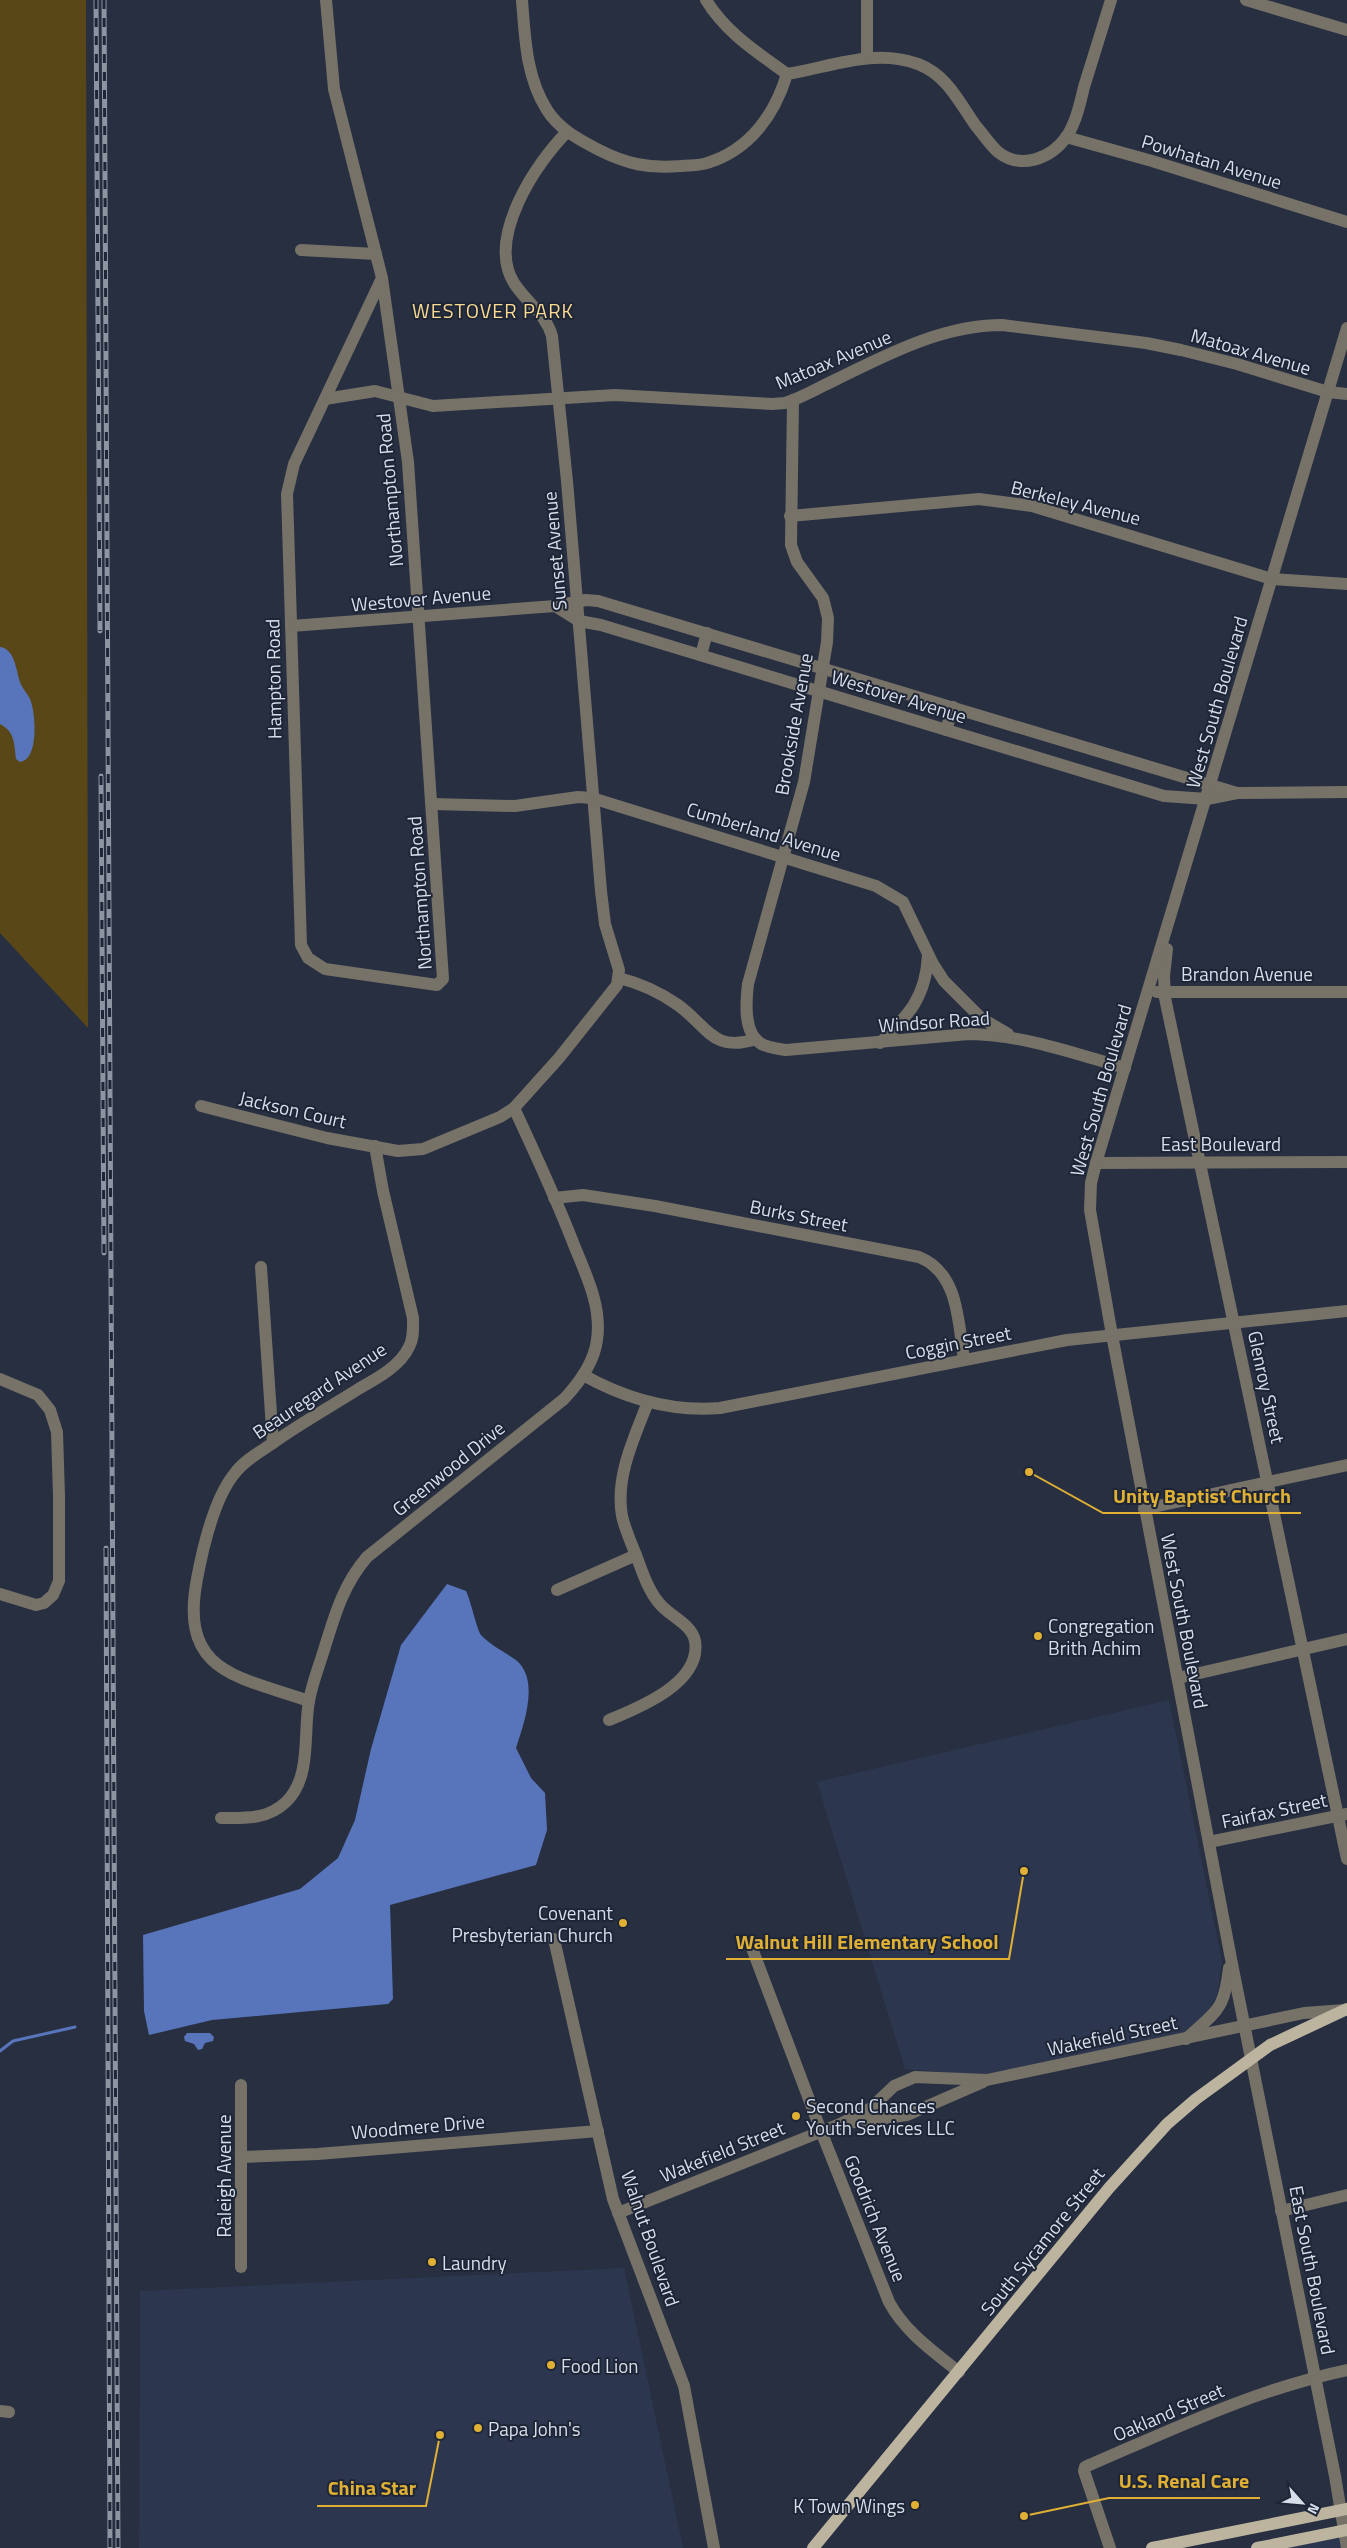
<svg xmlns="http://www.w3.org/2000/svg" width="1347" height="2548" font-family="'Titillium Web',sans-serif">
  <rect width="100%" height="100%" fill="#272f41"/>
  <!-- built -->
  <g fill="#2c374f">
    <polygon points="1169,1700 1222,1961 1217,1995 1207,2014 1184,2032 982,2075 905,2069 817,1782"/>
    <polygon points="624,2268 683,2548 139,2548 140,2291"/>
    <polygon points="1344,2531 1346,2548 1266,2548"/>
  </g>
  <!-- green -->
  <polygon fill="#594717" points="0,0 86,0 88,1028 0,933"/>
  <!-- water -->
  <g fill="#5875bb">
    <path d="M0,647c15,2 16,23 20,35 2,6 7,11 10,17 6,14 9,61 -10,63l-4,-3c-2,-16 -1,-27 -16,-35z"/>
    <path d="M447,1584l19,7c5,10 11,39 15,44 9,10 24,17 35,25 24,20 8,63 0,88l15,30 14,15 2,37 -11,35 -146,40 3,94 -5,5 -176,16 -63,15 -5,-24 -1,-76 157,-46 38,-31 17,-38 16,-71 30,-104z"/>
    <polygon points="187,2033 210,2033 214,2037 213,2041 205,2043 202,2049 198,2050 194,2044 185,2041 184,2037"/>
  </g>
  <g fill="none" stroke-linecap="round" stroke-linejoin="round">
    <!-- stream -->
    <polyline stroke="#5875bb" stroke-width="3" points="0,2051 13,2041 75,2027"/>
    <!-- minor -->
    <g stroke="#767268" stroke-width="12">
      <polyline points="326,0 334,89 382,278 408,462 443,979 437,985 325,969 308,958 301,945 287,494 294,464 382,278"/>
      <path d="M522,0c3,38 4,77 25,110 12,19 31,29 50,39 29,15 52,20 84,17 8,-1 18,0 26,-3 43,-13 68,-49 80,-89 44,-7 87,-26 131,-10 29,11 41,38 58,62 7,8 14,19 22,26 23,18 53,7 69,-16 9,-14 13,-32 17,-49 9,-29 18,-58 27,-87"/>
      <path d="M706,0c20,33 51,52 81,74"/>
      <polyline points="1246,0 1347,30"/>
      <polyline points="867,58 867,0"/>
      <polyline points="1066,137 1152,161 1347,222"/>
      <polyline points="301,250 376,254"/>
      <path d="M325,399l50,-8 58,15 182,-11 157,9 13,-1c16,-5 31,-14 46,-21 53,-26 110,-57 171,-57l144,18 35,7 56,14 91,28 19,2"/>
      <path d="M793,400l-2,145 6,17 26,36 5,20 -1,24 -23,140 -56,202c-2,17 -5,48 12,59 7,5 18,6 26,7l183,-16c55,1 104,19 156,34"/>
      <polyline points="790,516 979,499 1032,506 1272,579 1347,584"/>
      <polyline points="555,606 579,621 601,625 1164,796 1207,799 1237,793 1347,792"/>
      <polyline points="291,626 555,606 586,600 598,601 1237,793"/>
      <polyline points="701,655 707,633"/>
      <polyline points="946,730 953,707"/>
      <polyline points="432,804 515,806 578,797 592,798 876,886 903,902 933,964 944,981 981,1018 1008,1034"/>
      <polyline points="1167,949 1164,976 1165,998 1347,1859"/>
      <path d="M619,978c20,5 42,15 59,27 30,22 35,48 78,34"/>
      <polyline points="1157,992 1347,992"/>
      <path d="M880,1043c29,-28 46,-46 48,-88"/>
      <path d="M201,1106l126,32 71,13 25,-2 77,-32 14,-9 45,-50 58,-73 2,-15 -14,-46 -4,-33 -34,-410 -15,-145c-6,-22 -26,-34 -38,-53 -28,-45 22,-120 53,-151"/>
      <polyline points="1096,1163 1347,1162"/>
      <path d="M554,1198l29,-3 72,11 264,51c40,16 39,65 45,102"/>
      <polyline points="261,1267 273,1443"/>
      <path d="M583,1375c43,24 88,37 137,33l347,-68 280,-29"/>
      <polyline points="0,1379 38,1395 50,1410 57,1432 59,1496 59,1581 53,1595 44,1603 36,1605 0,1594"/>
      <polyline points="1144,1509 1347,1465"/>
      <polyline points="557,1590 636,1555"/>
      <polyline points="1178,1678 1347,1639"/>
      <path d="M309,1701c-72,-25 -130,-28 -112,-122 6,-32 17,-81 38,-106 9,-12 23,-20 35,-28 29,-21 60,-38 90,-57 18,-10 40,-22 49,-41 5,-9 4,-19 4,-29l-30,-127 -8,-45"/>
      <path d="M609,1720c29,-12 93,-37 86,-79 -3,-17 -26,-25 -36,-38 -11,-13 -17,-32 -23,-48 -5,-12 -11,-26 -14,-39 -7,-39 12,-78 26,-114"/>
      <path d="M221,1818c24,0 46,2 65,-16 26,-25 17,-69 23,-101 3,-17 9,-32 14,-48 11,-35 19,-67 44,-96l197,-158c16,-17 30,-36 33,-59 5,-34 -11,-65 -23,-95 -18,-47 -39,-92 -60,-137"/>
      <polyline points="1209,1842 1347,1814"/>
      <polyline points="554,1939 613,2199 684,2386 714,2548"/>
      <path d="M750,1943l71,188 68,171c16,30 44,49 70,70"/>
      <path d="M1186,2039c30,-28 38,-27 43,-71"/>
      <polyline points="241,2085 241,2267"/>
      <polyline points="847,2123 907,2115 983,2082"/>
      <polyline points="241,2157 318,2154 598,2131"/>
      <polyline points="1281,2211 1347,2195"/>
      <polyline points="618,2213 840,2124 871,2108 894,2086 915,2077 987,2080 1304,2013 1345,2010"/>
      <polyline points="0,2411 9,2412"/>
      <path d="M1110,2548l-26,-77 1,-4c86,-37 171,-78 262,-97"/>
      <polyline points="1347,2548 1335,2476 1232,1964 1112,1335 1090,1210 1091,1183 1096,1163 1347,328"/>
    </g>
    <!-- major -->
    <g stroke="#bdb4a0" stroke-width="12">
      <polyline points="813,2548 1109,2188 1167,2124 1196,2099 1270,2045 1347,2009"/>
      <polyline points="1152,2548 1347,2509"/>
      <polyline points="1257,2548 1347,2530"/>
    </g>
    <!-- rail casing -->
    <g stroke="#8d94a2" stroke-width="5">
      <g id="rail">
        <polyline points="96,0 100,631"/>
        <polyline points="104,0 118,2548"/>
        <polyline points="101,776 104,1253"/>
        <polyline points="106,1548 110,2548"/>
      </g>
    </g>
    <!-- rail -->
    <use href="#rail" stroke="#1d2536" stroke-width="3" stroke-dasharray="9" stroke-linecap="butt"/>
  </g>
  <!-- markers -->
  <g fill="#dfb034" stroke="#1d2536" stroke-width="2">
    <circle cx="1038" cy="1636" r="5"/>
    <circle cx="623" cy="1923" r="5"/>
    <circle cx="796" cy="2116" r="5"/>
    <circle cx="432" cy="2262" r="5"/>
    <circle cx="551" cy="2365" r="5"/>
    <circle cx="478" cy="2428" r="5"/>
    <circle cx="915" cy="2505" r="5"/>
  </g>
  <g text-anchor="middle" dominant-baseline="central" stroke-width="4" stroke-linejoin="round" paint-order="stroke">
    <!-- street labels -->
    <g font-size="19" fill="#d7dde9" stroke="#1d2536">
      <text transform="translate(1212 161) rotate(17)">Powhatan Avenue</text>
      <text transform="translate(1251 351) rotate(16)">Matoax Avenue</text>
      <text transform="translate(833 359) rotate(-23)">Matoax Avenue</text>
      <text transform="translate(389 490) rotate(-95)">Northampton Road</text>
      <text transform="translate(1076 502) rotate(14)">Berkeley Avenue</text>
      <text transform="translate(554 551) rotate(-95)">Sunset Avenue</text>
      <text transform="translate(421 598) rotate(-5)">Westover Avenue</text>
      <text transform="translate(273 679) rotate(-91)">Hampton Road</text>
      <text transform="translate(899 696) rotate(17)">Westover Avenue</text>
      <text transform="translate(1216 702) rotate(-74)">West South Boulevard</text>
      <text transform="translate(793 724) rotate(-80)">Brookside Avenue</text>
      <text transform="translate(764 831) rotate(17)">Cumberland Avenue</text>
      <text transform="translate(419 893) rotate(-94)">Northampton Road</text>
      <text x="1247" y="973">Brandon Avenue</text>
      <text transform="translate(934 1021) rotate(-4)">Windsor Road</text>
      <text transform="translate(1100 1090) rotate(-74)">West South Boulevard</text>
      <text transform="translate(293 1109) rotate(13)">Jackson Court</text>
      <text x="1221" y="1143">East Boulevard</text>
      <text transform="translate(799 1215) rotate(11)">Burks Street</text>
      <text transform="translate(958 1342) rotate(-11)">Coggin Street</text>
      <text transform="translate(1267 1387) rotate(78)">Glenroy Street</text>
      <text transform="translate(319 1390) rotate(-34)">Beauregard Avenue</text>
      <text transform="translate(448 1468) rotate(-39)">Greenwood Drive</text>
      <text transform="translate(1185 1621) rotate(79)">West South Boulevard</text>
      <text transform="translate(1274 1810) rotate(-12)">Fairfax Street</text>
      <text transform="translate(1112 2035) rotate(-12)">Wakefield Street</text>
      <text transform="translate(418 2126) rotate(-5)">Woodmere Drive</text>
      <text transform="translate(722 2151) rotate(-22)">Wakefield Street</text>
      <text transform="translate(223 2176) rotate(-90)">Raleigh Avenue</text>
      <text transform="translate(876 2218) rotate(68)">Goodrich Avenue</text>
      <text transform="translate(651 2238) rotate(71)">Walnut Boulevard</text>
      <text transform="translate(1042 2241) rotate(-51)">South Sycamore Street</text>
      <text transform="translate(1313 2270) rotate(79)">East South Boulevard</text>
      <text transform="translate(1168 2412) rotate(-23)">Oakland Street</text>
    </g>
    <!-- poi labels -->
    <g font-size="19" fill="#d7dde9" stroke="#1d2536" text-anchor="start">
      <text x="1048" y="1625">Congregation<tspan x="1048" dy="22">Brith Achim</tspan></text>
      <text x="613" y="1912" text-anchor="end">Covenant<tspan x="613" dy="22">Presbyterian Church</tspan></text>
      <text x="806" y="2105">Second Chances<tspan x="806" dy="22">Youth Services LLC</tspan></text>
      <text x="442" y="2262">Laundry</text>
      <text x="561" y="2365">Food Lion</text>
      <text x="488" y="2428">Papa John's</text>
      <text x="905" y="2505" text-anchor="end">K Town Wings</text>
    </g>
    <!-- neighbourhood labels -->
    <g font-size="20" letter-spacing="1" fill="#fbdb90" stroke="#1d2536">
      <text x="493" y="310">WESTOVER PARK</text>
    </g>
  </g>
  <!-- callouts -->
  <path fill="none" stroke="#dfb034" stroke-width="2" d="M1029 1472L1103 1513H1301M1024 1871L1009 1959H726M1024 2516L1109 2498H1260M440 2435L426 2506H317"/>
  <g fill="#dfb034" stroke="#1d2536" stroke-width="2">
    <circle cx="1029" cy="1472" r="5"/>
    <circle cx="1024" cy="1871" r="5"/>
    <circle cx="1024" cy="2516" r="5"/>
    <circle cx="440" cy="2435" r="5"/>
  </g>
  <g font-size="20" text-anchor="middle" font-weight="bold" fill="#dfb034" stroke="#1d2536" stroke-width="4" stroke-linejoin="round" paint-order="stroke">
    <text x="1202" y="1503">Unity Baptist Church</text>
    <text x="867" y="1949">Walnut Hill Elementary School</text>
    <text x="1184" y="2488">U.S. Renal Care</text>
    <text x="372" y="2495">China Star</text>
  </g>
  <!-- north arrow -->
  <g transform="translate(1302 2503) rotate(117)" stroke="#1d2536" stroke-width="4" paint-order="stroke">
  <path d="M0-4L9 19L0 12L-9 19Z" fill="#d7dde9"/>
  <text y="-8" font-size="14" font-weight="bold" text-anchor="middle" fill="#d7dde9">N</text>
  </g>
</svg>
